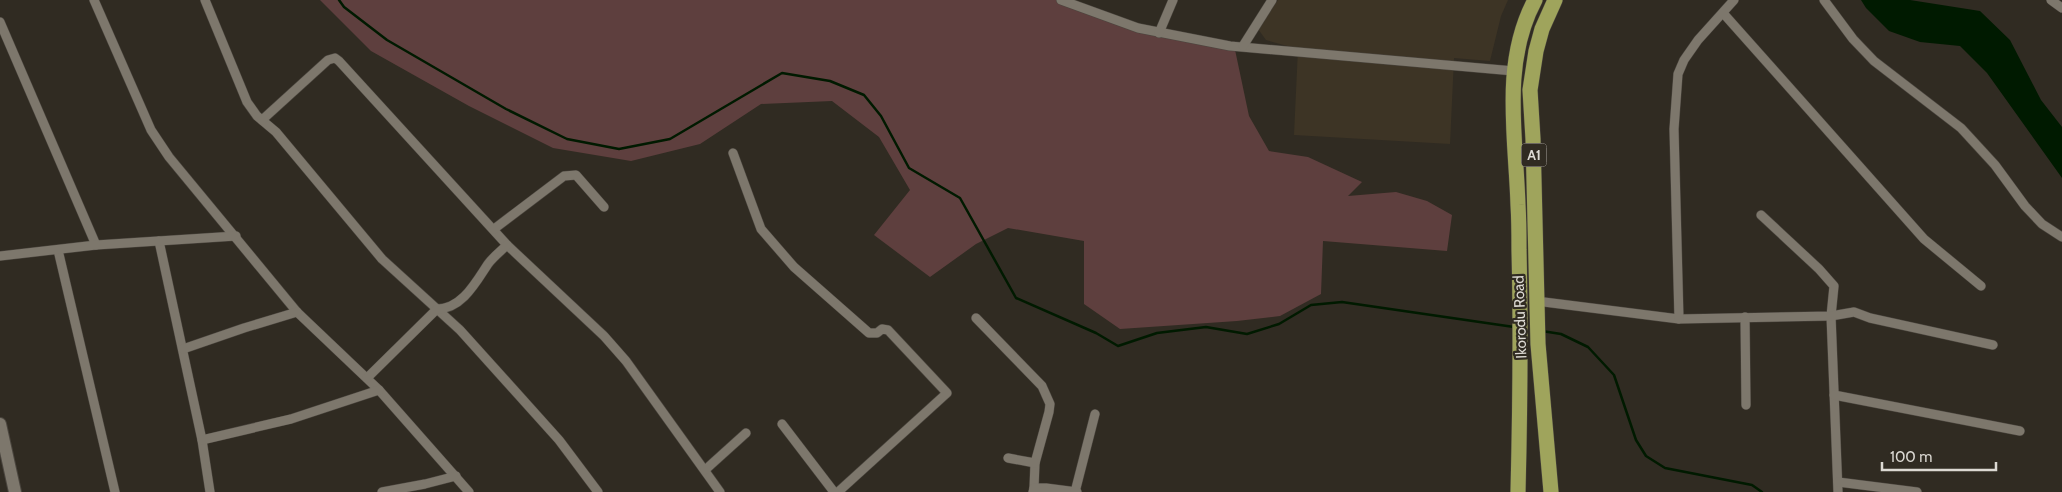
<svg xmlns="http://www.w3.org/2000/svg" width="2062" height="492" font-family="Cabin,sans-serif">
  <rect width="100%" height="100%" fill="#302b22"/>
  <!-- built -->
  <polygon fill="#3d3425" points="1278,0 1508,0 1501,16 1490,61 1454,58 1450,144 1294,135 1298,49 1266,40 1258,29"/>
  <!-- green -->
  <polygon fill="#5e3f3e" points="320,0 1071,0 1151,31 1234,45 1249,116 1269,151 1308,157 1362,182 1348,196 1396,192 1427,201 1452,215 1447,251 1323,241 1321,294 1280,316 1237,321 1120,329 1084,304 1084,241 1008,228 976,244 930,277 874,235 910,190 879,137 832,101 761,104 700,144 631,161 553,148 469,106 371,51"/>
  <!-- water -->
  <polygon fill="#001a00" points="1861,0 1910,0 1980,11 2010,40 2041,100 2062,127 2062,178 1987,73 1960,46 1920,42 1889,31 1866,8"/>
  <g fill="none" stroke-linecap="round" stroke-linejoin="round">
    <!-- stream -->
    <g stroke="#001a00" stroke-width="2.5">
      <polyline points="339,0 344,7 387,40 506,109 567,139 619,149 670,139 782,73 830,81 864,95 881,116 909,168 960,198 1016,298 1096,333 1118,346 1157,333 1206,327 1247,334 1279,324 1311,305 1342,302 1514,327"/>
      <polyline points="1542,331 1561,334 1588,347 1614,375 1636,440 1646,456 1665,468 1752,485 1762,492"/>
    </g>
    <!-- street casing -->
    <g stroke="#4b463f" stroke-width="10">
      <g id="street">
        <polyline points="94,0 151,130 169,157 297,312 379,390 469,492"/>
        <polyline points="205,0 247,102 257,116 276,132 382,259 460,330 559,440 598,492"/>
        <polyline points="1061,0 1138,28 1230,46 1514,71"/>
        <polyline points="1824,0 1853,39 1874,61 1961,128 1995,165 2025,206 2042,224 2062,237"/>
        <polyline points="2051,0 2062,8"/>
        <polyline points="1723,13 1924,239 1981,286"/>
        <polyline points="0,22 96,245"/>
        <polyline points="1159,33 1173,0"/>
        <polyline points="1243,46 1272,0"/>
        <polyline points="262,120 328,60 335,58 339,61 507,245 604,336 626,361 720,492"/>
        <polyline points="733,153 761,229 794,267 869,333 877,333 882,329 888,330 947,393 838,492"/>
        <polyline points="1761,215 1819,269 1834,286 1831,316 1838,492"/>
        <polyline points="494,229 564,176 576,175 604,207"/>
        <polyline points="159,241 202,440 210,492"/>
        <polyline points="58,250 115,492"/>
        <polyline points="0,256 96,245 236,236"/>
        <polyline points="1544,302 1679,319 1831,316 1854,312 1870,318 1993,345"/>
        <polyline points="1745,317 1746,405"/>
        <polyline points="976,318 1042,386 1050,404 1049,412 1035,463 1034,488"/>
        <polyline points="1679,319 1674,129 1678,74 1684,60 1698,40 1734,0"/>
        <polyline points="183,349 244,328 297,312"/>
        <path d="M367,378l70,-69c25,0 39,-27 51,-45 5,-7 13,-13 19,-19"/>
        <polyline points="1834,395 2020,431"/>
        <polyline points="782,424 834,492"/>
        <polyline points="202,440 291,419 379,390"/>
        <polyline points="1008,458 1035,463"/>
        <polyline points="705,470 746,433"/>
        <polyline points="1838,482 1917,492"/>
        <polyline points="382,492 425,484 456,476"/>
        <polyline points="1033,492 1034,488 1046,488 1077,492"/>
        <polyline points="1075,492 1095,414"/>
      </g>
    </g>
    <!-- secondary casing -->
    <g stroke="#4b463f" stroke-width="14">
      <polyline id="secondary" points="0,424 15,492"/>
    </g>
    <!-- highway casing -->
    <g stroke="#4b463f" stroke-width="16">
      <g id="highway">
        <path d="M1518,492c2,-81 3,-161 1,-242 0,-15 0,-30 -1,-45 -2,-68 -17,-142 17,-205"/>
        <polyline points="1551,492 1538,344 1533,139 1530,90 1536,51 1542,29 1555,0"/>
      </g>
    </g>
    <!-- street -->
    <use href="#street" stroke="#7d776c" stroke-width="9"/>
    <!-- secondary -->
    <use href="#secondary" stroke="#7d776c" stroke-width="12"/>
    <!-- highway -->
    <use href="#highway" stroke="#9fa45c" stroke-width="15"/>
  </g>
  <g text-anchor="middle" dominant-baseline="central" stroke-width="4.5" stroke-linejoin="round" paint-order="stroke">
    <!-- shield labels -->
    <rect fill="#302b22" stroke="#a8a59e" stroke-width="1" x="1521.5" y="143.5" width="25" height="23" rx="4"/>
    <g font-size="14" font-weight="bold" fill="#dcd9d3">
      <text x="1534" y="155">A1</text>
    </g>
    <!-- street labels -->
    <g font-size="15" fill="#dcd9d3" stroke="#302b22">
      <text transform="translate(1520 317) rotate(-92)">Ikorodu Road</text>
    </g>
  </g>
  <!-- scale -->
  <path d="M1882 462v8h114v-8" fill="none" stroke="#dcd9d3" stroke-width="2.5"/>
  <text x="1890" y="462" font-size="15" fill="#dcd9d3" stroke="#302b22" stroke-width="4" paint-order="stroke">100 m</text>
</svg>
